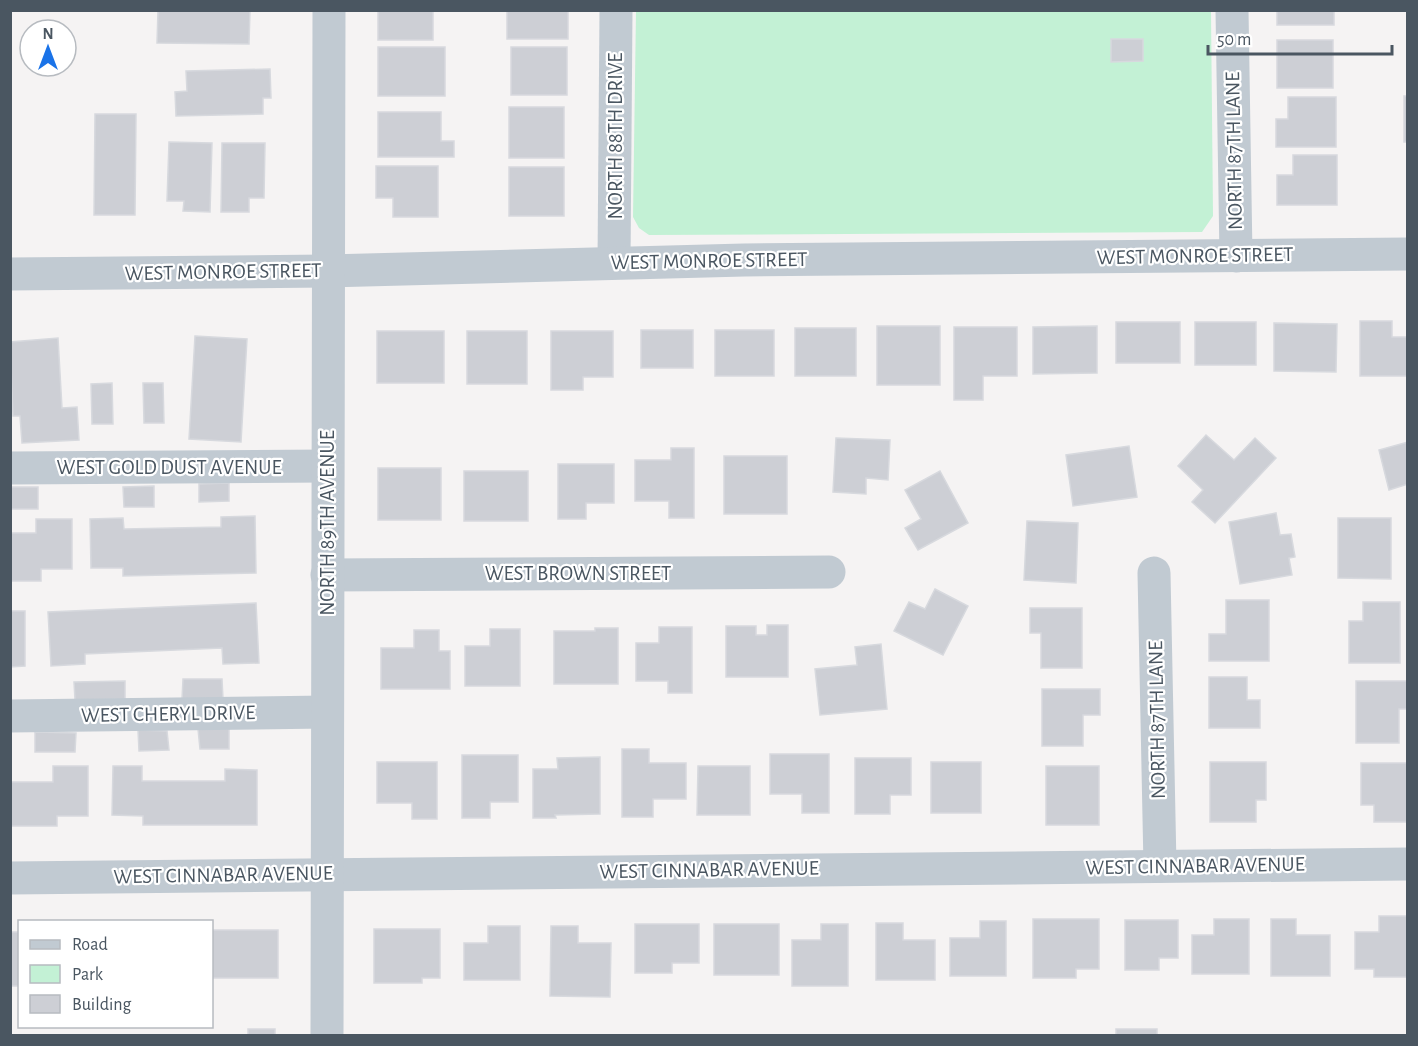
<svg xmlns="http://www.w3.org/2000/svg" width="1418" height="1046" font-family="'Alegreya Sans',sans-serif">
  <rect width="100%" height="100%" fill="#f5f3f3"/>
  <!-- park -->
  <polygon fill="#c3f1d5" points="636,11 1211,11 1213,216 1202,232 649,235 639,228 633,217"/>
  <!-- building -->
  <g fill="#cdcfd5" stroke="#d7d9de" stroke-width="1.5">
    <polygon points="158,10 250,10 249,44 157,43"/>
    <rect x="378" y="10" width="55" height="30"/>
    <rect x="507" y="10" width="61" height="29"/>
    <rect x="1277" y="10" width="57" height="15"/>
    <polygon points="1111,39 1143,39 1143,61 1111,62"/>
    <rect x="1277" y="40" width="56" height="48"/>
    <rect x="378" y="47" width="67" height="49"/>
    <rect x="511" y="47" width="56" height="48"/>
    <polygon points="270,69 271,98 263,98 263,114 176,116 175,92 187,91 186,71"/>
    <rect x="1404" y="96" width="4" height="46"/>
    <polygon points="1288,97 1336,97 1336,147 1276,147 1276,119 1288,119"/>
    <rect x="509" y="107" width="55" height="51"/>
    <polygon points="378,112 441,112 441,141 454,141 454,157 378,157"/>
    <polygon points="95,114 136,114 135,215 94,215"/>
    <polygon points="169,142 212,143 210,212 183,211 184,201 167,201"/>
    <polygon points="222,143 265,143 264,198 249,198 249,212 221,212"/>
    <polygon points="1293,155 1337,155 1337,205 1277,205 1277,175 1293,175"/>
    <polygon points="376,166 438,166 438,217 393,217 393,198 376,198"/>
    <rect x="509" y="167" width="55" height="49"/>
    <polygon points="1360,321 1392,321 1392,337 1408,337 1408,376 1360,376"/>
    <rect x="1116" y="322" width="64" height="41"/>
    <rect x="1195" y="322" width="61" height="43"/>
    <polygon points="1274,323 1337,324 1336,372 1274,371"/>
    <rect x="877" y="326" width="63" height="59"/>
    <polygon points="1097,326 1097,373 1033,374 1033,327"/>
    <polygon points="954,327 1017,327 1017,376 983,376 983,400 954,400"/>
    <rect x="795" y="328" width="61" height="48"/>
    <rect x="641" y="330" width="52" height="38"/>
    <rect x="715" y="330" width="59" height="46"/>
    <rect x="377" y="331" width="67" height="52"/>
    <rect x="467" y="331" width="60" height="53"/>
    <polygon points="551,331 613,331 613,377 583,377 583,390 551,390"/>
    <polygon points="195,336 247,339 241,442 189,439"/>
    <polygon points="58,338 62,408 77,407 79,440 22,443 20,416 13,416 10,342"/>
    <polygon points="112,383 113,424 92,424 91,384"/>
    <polygon points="143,383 163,383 164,423 144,423"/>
    <polygon points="1206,435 1234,460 1255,438 1276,458 1215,523 1192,502 1203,490 1178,466"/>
    <polygon points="836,438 890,440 888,480 866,478 866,494 833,492"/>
    <polygon points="1408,442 1408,484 1389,490 1379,450"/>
    <polygon points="1129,446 1137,497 1073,506 1066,455"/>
    <polygon points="671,448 694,448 694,518 669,518 669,501 635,501 635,460 671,460"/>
    <rect x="724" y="456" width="63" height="58"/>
    <polygon points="558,464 614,464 614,503 586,503 586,519 558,519"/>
    <rect x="378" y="468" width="63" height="52"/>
    <rect x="464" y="471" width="64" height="50"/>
    <polygon points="940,471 968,523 918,550 905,528 921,519 905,490"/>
    <polygon points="229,483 229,501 199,502 199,484"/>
    <polygon points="154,486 154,507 124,507 123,487"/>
    <rect x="10" y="487" width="28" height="22"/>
    <polygon points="1276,513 1280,535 1291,534 1295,557 1289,558 1292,575 1240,584 1229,522"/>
    <polygon points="255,516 256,573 123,576 123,568 91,568 90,519 123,518 124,529 221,527 221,517"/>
    <polygon points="1338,518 1391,518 1391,579 1338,578"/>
    <polygon points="36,519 72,519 72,569 41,569 41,581 10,581 10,533 36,533"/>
    <polygon points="1027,521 1078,523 1076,583 1024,580"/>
    <polygon points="935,589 968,606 943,655 894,631 909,602 925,609"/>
    <polygon points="1226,600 1269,600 1269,661 1209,661 1209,634 1226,634"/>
    <polygon points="1363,602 1400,602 1400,663 1349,663 1349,621 1363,621"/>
    <polygon points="256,603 259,663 223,664 222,648 85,654 85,664 51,666 48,612"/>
    <polygon points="1030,608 1082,608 1082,668 1041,668 1041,633 1030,633"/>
    <polygon points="10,611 25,611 25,666 10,667"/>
    <polygon points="767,625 788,625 788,677 726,677 726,626 756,626 756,635 767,635"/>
    <polygon points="659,627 692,627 692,693 668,693 668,681 636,681 636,643 659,643"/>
    <polygon points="595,628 618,628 618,684 554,684 554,631 595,631"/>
    <polygon points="490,629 520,629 520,686 465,686 465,646 490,646"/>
    <polygon points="414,630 439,630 439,651 450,651 450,689 381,689 381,648 414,648"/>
    <polygon points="881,644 887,709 820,715 815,669 857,665 855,647"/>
    <polygon points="1209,677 1247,677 1247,700 1260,700 1260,728 1209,728"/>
    <polygon points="183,679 222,679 223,699 182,699"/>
    <polygon points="125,681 125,699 75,700 74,682"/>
    <polygon points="1356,681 1408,681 1408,709 1399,709 1399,743 1356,743"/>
    <polygon points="1042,689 1100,689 1100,715 1083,715 1083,746 1042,746"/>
    <polygon points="198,729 229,729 229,749 200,749"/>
    <polygon points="138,730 167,731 169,750 139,751"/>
    <polygon points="35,732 76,733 75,752 35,752"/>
    <polygon points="622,749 649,749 649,763 686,763 686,799 653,799 653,817 622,817"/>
    <polygon points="770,754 829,754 829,813 802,813 802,794 770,794"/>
    <polygon points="462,755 518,755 518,802 490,802 490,818 462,818"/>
    <polygon points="600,757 600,814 555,815 556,818 533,818 533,769 558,769 557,758"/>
    <polygon points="855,758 911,758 911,795 890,795 890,814 855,814"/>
    <polygon points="377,762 437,762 437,819 412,819 412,803 377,803"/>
    <rect x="931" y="762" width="50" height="51"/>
    <polygon points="1210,762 1266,762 1266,800 1256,800 1256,822 1210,822"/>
    <polygon points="1361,763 1408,763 1408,822 1374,822 1374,805 1361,805"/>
    <polygon points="53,766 88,766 88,816 57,816 57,826 10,826 10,782 53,782"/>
    <polygon points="113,766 142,766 142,781 225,781 225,769 257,770 257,825 143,825 143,816 112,815"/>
    <polygon points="698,766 750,766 750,815 697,815"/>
    <rect x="1046" y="766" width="53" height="59"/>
    <polygon points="1379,916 1408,916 1408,977 1374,977 1374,969 1355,969 1355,932 1379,932"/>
    <polygon points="1033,919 1099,919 1099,969 1076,969 1076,978 1033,978"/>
    <polygon points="1214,919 1249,919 1249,974 1192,974 1192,935 1214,935"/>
    <polygon points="1271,919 1296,919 1296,935 1330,935 1330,976 1271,976"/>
    <polygon points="1125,920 1178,920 1178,958 1159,958 1159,970 1125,970"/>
    <polygon points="980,921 1006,921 1006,976 950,976 950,938 980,938"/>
    <polygon points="876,923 903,923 903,940 935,940 935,980 876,980"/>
    <polygon points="635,924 699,924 699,963 672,963 672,973 635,973"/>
    <rect x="714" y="924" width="65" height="51"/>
    <polygon points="821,924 848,924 848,986 792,986 792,940 821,940"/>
    <polygon points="488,926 520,926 520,980 464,980 464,943 488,943"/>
    <polygon points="551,926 578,926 578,943 611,943 610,997 550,996"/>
    <polygon points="374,929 440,929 440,978 422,978 422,983 374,983"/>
    <rect x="212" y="930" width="66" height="48"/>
    <rect x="10" y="932" width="10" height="54"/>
    <rect x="248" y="1029" width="27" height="7"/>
    <rect x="1116" y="1029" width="41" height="7"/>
  </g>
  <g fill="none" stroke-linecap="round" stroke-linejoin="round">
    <!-- minor -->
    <g stroke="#c1cad2" stroke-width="33">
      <polyline points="1232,10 1236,256"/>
      <polyline points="614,262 616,10"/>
      <polyline points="10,274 327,271 744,260 1408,254"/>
      <polyline points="10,468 327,466"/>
      <polyline points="1154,573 1160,866"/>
      <polyline points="327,575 829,572"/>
      <polyline points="10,716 326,712"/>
      <polyline points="10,878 1408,864"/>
      <polyline points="327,1036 329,10"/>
    </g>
  </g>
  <g text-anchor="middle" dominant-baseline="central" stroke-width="4.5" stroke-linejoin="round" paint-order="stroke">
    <!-- street labels -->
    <g font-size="21" fill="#4a5661" stroke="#fff">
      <text transform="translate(615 136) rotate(-90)">NORTH 88TH DRIVE</text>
      <text transform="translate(1234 151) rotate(-91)">NORTH 87TH LANE</text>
      <text transform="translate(1195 256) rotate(-1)">WEST MONROE STREET</text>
      <text transform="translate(709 261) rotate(-1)">WEST MONROE STREET</text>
      <text transform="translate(223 272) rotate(-1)">WEST MONROE STREET</text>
      <text x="169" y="467">WEST GOLD DUST AVENUE</text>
      <text transform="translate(327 523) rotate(-90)">NORTH 89TH AVENUE</text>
      <text x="578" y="573">WEST BROWN STREET</text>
      <text transform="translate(168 714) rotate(-1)">WEST CHERYL DRIVE</text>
      <text transform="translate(1157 720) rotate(-91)">NORTH 87TH LANE</text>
      <text transform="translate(1195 866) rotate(-1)">WEST CINNABAR AVENUE</text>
      <text transform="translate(709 870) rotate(-1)">WEST CINNABAR AVENUE</text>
      <text transform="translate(223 875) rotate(-1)">WEST CINNABAR AVENUE</text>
    </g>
  </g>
  <!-- border -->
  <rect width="1418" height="1046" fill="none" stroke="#4a5661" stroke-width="24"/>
  <!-- legend -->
  <rect x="18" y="920" width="195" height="108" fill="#ffffff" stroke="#b7bbc0" stroke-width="1.5"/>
  <rect x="30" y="940" width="30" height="9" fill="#c1cad2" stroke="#b7bbc0" stroke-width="1.5"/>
  <text x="72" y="950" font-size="18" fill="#4a5661">Road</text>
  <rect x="30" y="965" width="30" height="18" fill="#c3f1d5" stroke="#b7bbc0" stroke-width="1.5"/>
  <text x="72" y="980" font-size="18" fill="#4a5661">Park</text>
  <rect x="30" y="995" width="30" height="18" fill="#cdcfd5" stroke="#b7bbc0" stroke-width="1.5"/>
  <text x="72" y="1010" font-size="18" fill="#4a5661">Building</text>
  <!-- north arrow -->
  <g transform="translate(48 48)"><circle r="28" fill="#ffffff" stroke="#b7bbc0" stroke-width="1.5"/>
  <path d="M0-4.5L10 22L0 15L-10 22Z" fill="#1a73e8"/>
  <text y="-9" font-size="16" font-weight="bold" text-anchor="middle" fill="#4a5661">N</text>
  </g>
  <!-- scale -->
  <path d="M1208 45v9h184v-9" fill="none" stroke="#4a5661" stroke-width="3"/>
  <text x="1217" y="45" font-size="18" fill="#4a5661" stroke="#ffffff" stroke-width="4.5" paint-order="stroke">50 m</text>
</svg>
